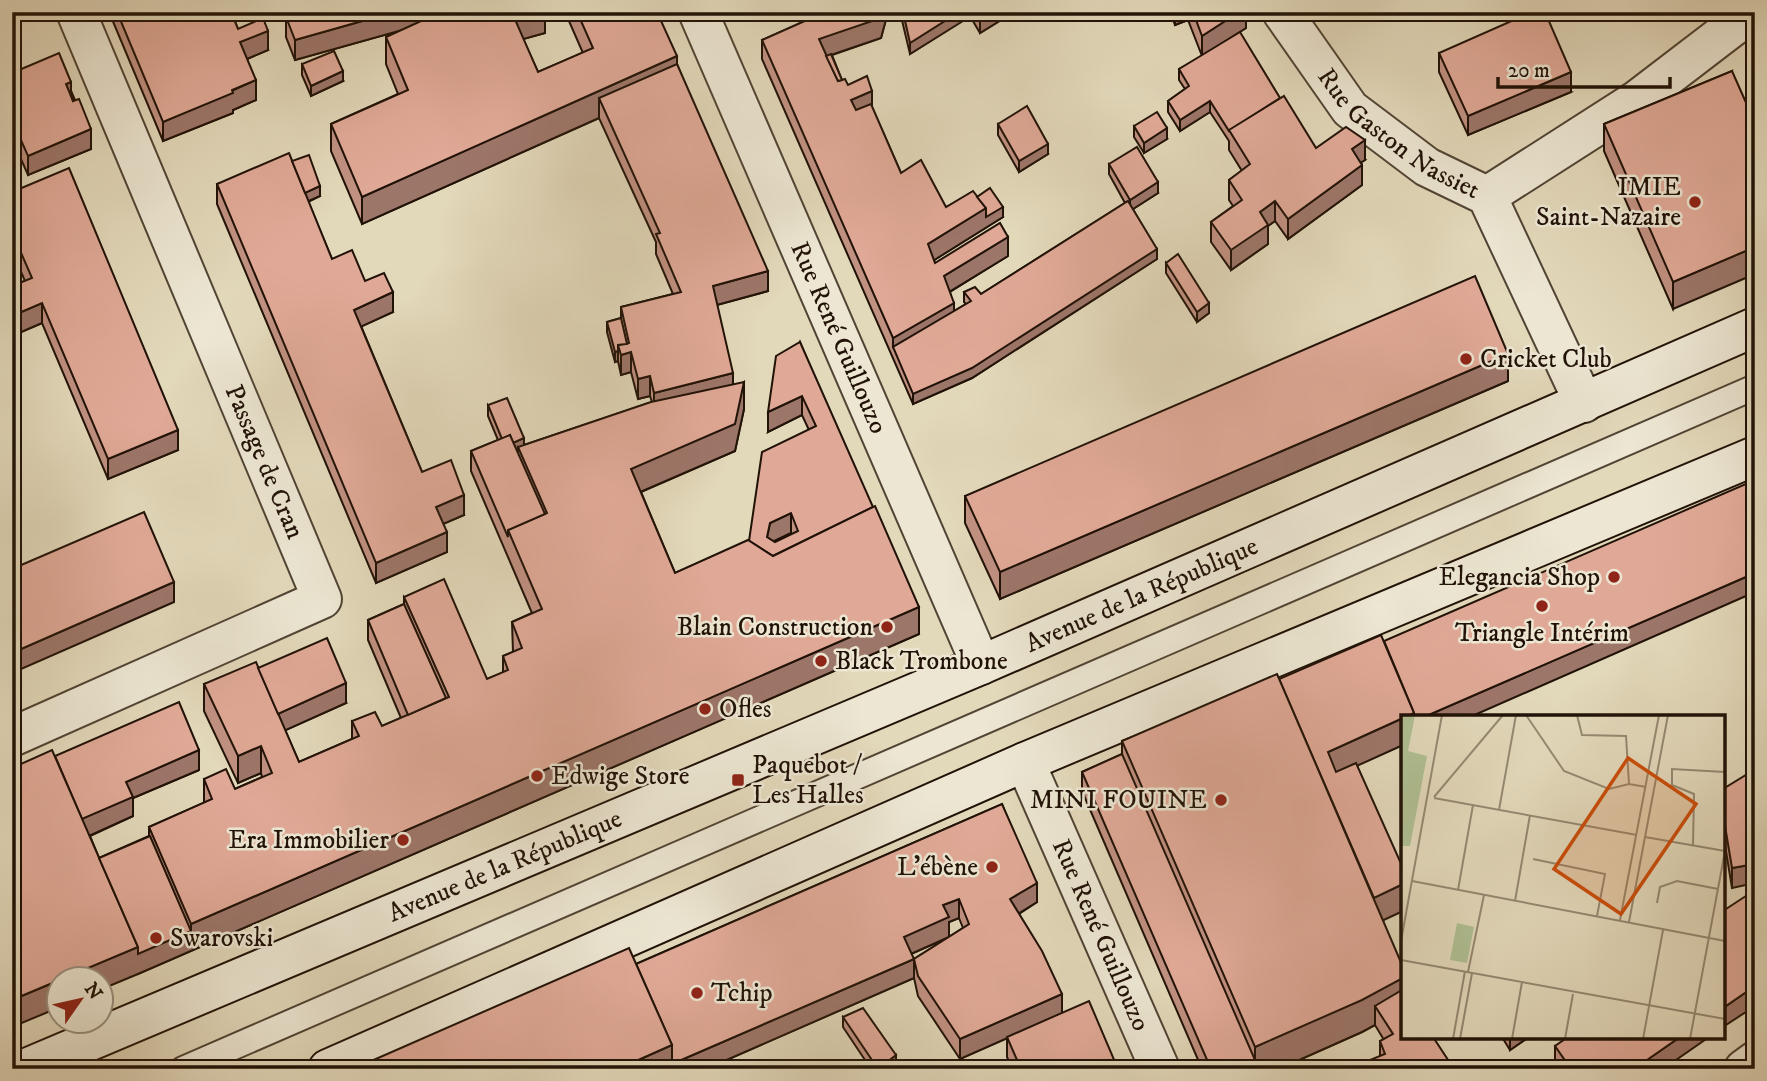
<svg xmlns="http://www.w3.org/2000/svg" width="1767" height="1081" font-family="'IM FELL DW Pica',serif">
  <rect width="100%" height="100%" fill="#e2d8ba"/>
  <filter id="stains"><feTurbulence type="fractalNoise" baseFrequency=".00286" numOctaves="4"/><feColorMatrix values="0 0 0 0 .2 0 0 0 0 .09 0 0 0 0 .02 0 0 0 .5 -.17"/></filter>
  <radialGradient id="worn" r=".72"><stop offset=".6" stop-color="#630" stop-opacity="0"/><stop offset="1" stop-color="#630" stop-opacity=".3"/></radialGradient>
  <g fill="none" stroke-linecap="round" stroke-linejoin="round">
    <!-- lane casing -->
    <g stroke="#514434" stroke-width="28">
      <polyline id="lane" points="183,1069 1755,387"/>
    </g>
    <!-- street casing -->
    <g stroke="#514434" stroke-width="42">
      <g id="street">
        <path id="s1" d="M698,12l283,653"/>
        <path id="s2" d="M1282,12l68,97 77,58 60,29 97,207"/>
        <polyline points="1487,196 1637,100 1752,12"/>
        <polyline points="12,737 322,599 76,12"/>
        <path id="s3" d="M1025,762l135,307"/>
        <polyline points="1744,1069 1755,1061"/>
      </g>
    </g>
    <!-- secondary casing -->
    <g stroke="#211207" stroke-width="42">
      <g id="secondary">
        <path id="s4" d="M24,1069l957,-404 774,-338"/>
        <polyline points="328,1069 1025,762 1755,456"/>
      </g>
    </g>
    <!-- lane -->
    <use href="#lane" stroke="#ece6d2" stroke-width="24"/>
    <!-- street -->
    <use href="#street" stroke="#ece6d2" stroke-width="38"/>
    <!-- secondary -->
    <use href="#secondary" stroke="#ece6d2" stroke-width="38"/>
  </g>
  <!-- wall -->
  <g fill="#c19182" stroke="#211207" stroke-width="2" fill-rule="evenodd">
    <polygon points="109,12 231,12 238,29 268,50 247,59 256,100 233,110 233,113 163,141"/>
    <path d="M449,12v2h96v19l-22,6 15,33 45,-19 -18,-41h92l20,52 91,227 -51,14 16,80 11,24 -9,42 -94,41 34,81 74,-32 60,-111 -7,-15 -34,17 32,-90 119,292 -781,340 -83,-218 144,14 -66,28v18l-43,20 9,22 50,-22v-9l55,-24v-24l31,10 27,-12 -1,-4 -23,10 -34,-72v-27l54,-16 88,35 -61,27 14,32 53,-23v-18l30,5 19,-8 -33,-78v-20l36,-16v-7l83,82 16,-6v-17l10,-4 -1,-30 20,-9 -61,-142v-20l27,-11 -10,-24v-11l36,40 128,-43 -2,-6 -12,3 -7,-27 -10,3 -3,-14 -3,1 -8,-30v-10l14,-4v-11l52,-13 -17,-40v-12l-57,-124 -237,106 -31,-73v-27l67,-30 -12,-30v-27l16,-7 -107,30 -9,-23v-20zM791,533v1l-16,8 -2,-1z"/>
    <polygon points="825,12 888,12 881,38 832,55 842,80 872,107 901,173 946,207 977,197 1003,217 934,260 935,263 1008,256 950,292 954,311 966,304 964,302 964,292 981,294 1125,203 1109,174 1109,164 1158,193 1133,209 1157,259 972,378 913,404 762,59 762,40"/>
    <polygon points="900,12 1014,12 980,33 970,16 910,54"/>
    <polygon points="1170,12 1246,12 1246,28 1214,48 1280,98 1316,148 1365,160 1360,163 1362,185 1288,239 1275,221 1268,226 1268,244 1231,270 1211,242 1211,222 1233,206 1229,200 1229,180 1242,171 1229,150 1229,141 1210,112 1180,131 1168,112 1168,101 1185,89 1179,80 1179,69 1202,56 1188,20 1175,25"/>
    <polygon points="1439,53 1571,92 1468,135 1439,72"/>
    <polygon points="302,64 343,81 311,96 302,75"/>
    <polygon points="1732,71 1673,309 1604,151 1604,124"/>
    <polygon points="12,73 71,91 91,149 28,175 12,139"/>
    <polygon points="998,124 1048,154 1019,172 998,135"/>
    <polygon points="1134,126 1167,139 1144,153 1134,137"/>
    <polygon points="292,161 320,196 308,202 332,259 365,281 393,312 361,326 422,472 464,515 443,524 447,552 376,583 217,204 217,184"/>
    <polygon points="12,192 178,450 108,479 42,323 12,336 12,286 25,281 12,251"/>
    <polygon points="1166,263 1209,313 1197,322 1166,273"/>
    <polygon points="1508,381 1000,599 965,523 965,496"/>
    <polygon points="1279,679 1403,717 1357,766 1403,1037 1433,1037 1380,1056 1380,1041 1384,1040 1375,1025 1362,1032 1279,1069 1202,1069 1082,791 1082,772 1122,754 1122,741"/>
    <polygon points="1755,772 1732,888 1725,845 1723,842 1723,789"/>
    <path d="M1002,804l35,98 -18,12 43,99 56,56h-106l-5,-12v-19l-47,21 -42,-63 -4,-18v-19l33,-21 -36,16 3,24 -208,91h-353l283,-105zM959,918l4,10 -14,9v-15z"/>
    <polygon points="843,1017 896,1065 892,1069 871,1069 843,1027"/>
    <polygon points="1502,1037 1529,1037 1510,1050"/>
    <polygon points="1555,1046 1663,1069 1558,1069 1555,1066"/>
  </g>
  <!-- shaded-wall -->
  <g fill="#9d766a" stroke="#211207" stroke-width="2">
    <polygon points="394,12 449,12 449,17 295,60 295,40"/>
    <polygon points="479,12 550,12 545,14 545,33 513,42"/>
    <polygon points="882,12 888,12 881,38 819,59 819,39"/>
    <polygon points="959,12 971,12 971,16 910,54 910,43"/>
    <polygon points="981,12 1014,12 980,33 980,13"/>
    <polygon points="1146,12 1162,12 1146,19"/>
    <polygon points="1175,12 1188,12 1188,20 1175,25"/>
    <polygon points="1239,12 1246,12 1246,28 1202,56 1202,36"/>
    <polygon points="268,31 268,50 240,62 240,42"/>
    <polygon points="677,56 677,83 599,98 599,118 362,224 362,197"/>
    <polygon points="343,71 343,81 311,96 311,86"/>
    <polygon points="1571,72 1571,92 1468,135 1468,116"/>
    <polygon points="256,80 256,100 233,110 233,113 163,141 163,122"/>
    <polygon points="71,82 71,102 66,84"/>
    <polygon points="872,91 872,110 851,120 851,100"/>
    <polygon points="1210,101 1210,112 1180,131 1180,120"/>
    <polygon points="1167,128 1167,139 1144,153 1144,143"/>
    <polygon points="91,129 91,149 28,175 28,156"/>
    <polygon points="1365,140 1365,160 1352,168 1352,149"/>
    <polygon points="1048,144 1048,154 1019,172 1019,161"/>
    <polygon points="1362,165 1362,185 1288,239 1288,219"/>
    <polygon points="1158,182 1158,193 1130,211 1130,200"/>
    <polygon points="320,186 320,196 302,204 302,194"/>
    <polygon points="1275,201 1275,221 1268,226 1268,244 1231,270 1231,250 1260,212"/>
    <polygon points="1003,207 1003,217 928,264 928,244 986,208"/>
    <polygon points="1008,237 1008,256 944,295 944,276"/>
    <polygon points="1755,247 1755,274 1673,309 1673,282"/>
    <polygon points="1157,249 1157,259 972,378 913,404 913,394"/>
    <polygon points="768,271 768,291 713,306 713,286"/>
    <polygon points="393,292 393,312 354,330 354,310"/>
    <polygon points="42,303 42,323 12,336 12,316"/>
    <polygon points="954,303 954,322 893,347 893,338"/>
    <polygon points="1209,303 1209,313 1197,322 1197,312"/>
    <polygon points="618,351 618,361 615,362 615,352"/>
    <polygon points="631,352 631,372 621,375 621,355"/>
    <polygon points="1508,354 1508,381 1000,599 1000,572"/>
    <polygon points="733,373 733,392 654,413 654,393"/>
    <polygon points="650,376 650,396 638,399 638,379"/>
    <polygon points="744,382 744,409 735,451 631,496 631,469"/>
    <polygon points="802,396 802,415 768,432 768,412"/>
    <polygon points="178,430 178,450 108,479 108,459"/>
    <polygon points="524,438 524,449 518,447 518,451 505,457 505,446"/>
    <polygon points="464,495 464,515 436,527 436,507"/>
    <polygon points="791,513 791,533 770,543 767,537 770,523"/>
    <polygon points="447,532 447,552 376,583 376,563"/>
    <polygon points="1755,573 1755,592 1470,717 1424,717"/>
    <polygon points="174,582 174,602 12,673 12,653"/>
    <polygon points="919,607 919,634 138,974 102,989 102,979 61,979 138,947 191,931 191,924"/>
    <polygon points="346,683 346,703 275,735 275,715"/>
    <polygon points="1403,718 1403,745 1328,779 1328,752"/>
    <polygon points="261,746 261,773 238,783 238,756"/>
    <polygon points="199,750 199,770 133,798 133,816 80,840 80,821 126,782"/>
    <polygon points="1755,864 1755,883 1732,888 1732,868"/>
    <polygon points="1037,883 1037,902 1010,919 1010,899"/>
    <polygon points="1403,884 1403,911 1371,926 1371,899"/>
    <polygon points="959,899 959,918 949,922 949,937 904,957 904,937 943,905"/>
    <polygon points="914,959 914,978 706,1069 672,1069 672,1064"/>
    <polygon points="1403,978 1403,1010 1375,1006 1375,1025 1362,1032 1279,1069 1235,1069 1255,1060 1255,1047"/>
    <polygon points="60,980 60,1007 12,1027 12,1000"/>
    <polygon points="1755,986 1755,1006 1723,1027 1723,1008"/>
    <polygon points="1062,994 1062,1014 960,1059 960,1039"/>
    <polygon points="1513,1037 1529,1037 1510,1050 1510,1039"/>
    <polygon points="1680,1037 1709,1037 1663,1069 1634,1069"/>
    <polygon points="672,1045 672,1069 618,1069"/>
    <polygon points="896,1055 896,1065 892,1069 878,1069"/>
  </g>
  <!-- building -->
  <g fill="#e0a997" stroke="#211207" stroke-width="2" fill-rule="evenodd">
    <polygon points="117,12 231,12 238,29 263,18 268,31 240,42 256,80 232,90 233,93 163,122"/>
    <polygon points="304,12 394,12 295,40 286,17"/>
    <polygon points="453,12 523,12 513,15 538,72 593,48 577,12 657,12 677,56 362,197 331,124 408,90 386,37 421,21"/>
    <polygon points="825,12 882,12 881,18 819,39 838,81 845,79 848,85 867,76 872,91 851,100 856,110 871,104 901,173 921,160 946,207 973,191 986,208 928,244 935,263 1000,223 1008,237 944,276 954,303 893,338 762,40"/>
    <polygon points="903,12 959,12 910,43"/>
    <polygon points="1193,12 1239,12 1202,36"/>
    <polygon points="1532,12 1545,12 1571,72 1468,116 1439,53"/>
    <polygon points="1240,32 1280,98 1229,131 1210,101 1180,120 1168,101 1189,86 1179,69"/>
    <polygon points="334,51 343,71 311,86 302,64"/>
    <polygon points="59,53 71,82 66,84 73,101 79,99 91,129 28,156 12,120 12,73"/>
    <polygon points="831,54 842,80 838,81 826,56"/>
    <polygon points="677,64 768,271 713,286 733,373 654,393 650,376 638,379 631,352 621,355 618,345 629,343 621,307 681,292 656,234 660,233 599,98"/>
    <polygon points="1732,71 1755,123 1755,247 1673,282 1604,124"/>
    <polygon points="71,91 75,100 73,101 70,92"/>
    <polygon points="1284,96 1316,148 1346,127 1365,140 1352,149 1362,165 1288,219 1275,201 1260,212 1268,225 1231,250 1211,222 1242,200 1229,180 1250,164 1229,130"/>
    <polygon points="1027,106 1048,144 1019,161 998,124"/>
    <polygon points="1157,112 1167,128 1144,143 1134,126"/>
    <polygon points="1137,147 1158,182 1130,200 1109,164"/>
    <polygon points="289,153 332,259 352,250 365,281 384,273 393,292 354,310 422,472 451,460 464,495 436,507 447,532 376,563 217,184"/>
    <polygon points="309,155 320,186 305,193 292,161"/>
    <polygon points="69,168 178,430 108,459 42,303 12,316 12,286 32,278 12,232 12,192"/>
    <polygon points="990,188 1003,207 986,217 986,208 977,197"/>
    <polygon points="1128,201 1157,249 972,368 913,394 893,347 971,301 964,292 975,287 981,294"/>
    <polygon points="1178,254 1209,303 1197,312 1166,263"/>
    <polygon points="1475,276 1508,354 1000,572 965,496"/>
    <polygon points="621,318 627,344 618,345 618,351 615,352 607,322"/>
    <path d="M800,342l73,165 -100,49 -24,-15 13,-89 54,-26 -14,-30 -34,16 8,-56zM791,513l7,18 -23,11 -8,-5 3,-14z"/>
    <polygon points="744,382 735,424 631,469 675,573 748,540 773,556 875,506 919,607 191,924 149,827 212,799 204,779 226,769 235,789 272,773 261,746 238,756 204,684 256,662 299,762 359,736 352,721 375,712 382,726 449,697 404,597 444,579 487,679 508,670 503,656 522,648 512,622 542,609 508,530 547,513 518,447 651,402"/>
    <polygon points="507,398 524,438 513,443 510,435 502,439 488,405"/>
    <polygon points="510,435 545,514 508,530 508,537 471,451"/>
    <polygon points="1755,480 1755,573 1424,717 1414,717 1414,713 1384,641"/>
    <polygon points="144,512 174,582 12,653 12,569"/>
    <polygon points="404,604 446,698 408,715 368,620"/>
    <polygon points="1381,635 1414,713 1406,717 1403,717 1403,718 1328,752 1336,772 1356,763 1403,868 1403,884 1374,898 1279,679"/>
    <polygon points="327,638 346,683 278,714 258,668"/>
    <polygon points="1277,674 1403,967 1403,978 1362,1000 1255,1047 1122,741"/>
    <polygon points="179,702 199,750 126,782 133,797 82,819 55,756"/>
    <polygon points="52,750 138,947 12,1000 12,768"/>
    <polygon points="1122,754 1255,1060 1235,1069 1211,1069 1082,772"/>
    <polygon points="1754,770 1755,772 1755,864 1732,868 1725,826 1723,823 1723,789"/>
    <polygon points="1002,804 1037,883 1010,899 1042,951 1062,994 960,1039 918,976 914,959 969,924 959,899 943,905 949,917 904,937 914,959 672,1064 672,1045 636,964"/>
    <polygon points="150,836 191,931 138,954 138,947 99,858"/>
    <polygon points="1755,890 1755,986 1723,1008 1723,911"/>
    <polygon points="629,948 672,1045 618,1069 353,1069"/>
    <polygon points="1402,990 1403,1037 1433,1037 1454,1069 1348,1069 1385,1054 1380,1041 1393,1034 1375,1006"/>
    <polygon points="1089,1001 1118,1069 1021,1069 1007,1037"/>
    <polygon points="863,1008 896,1055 878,1069 843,1017"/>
    <polygon points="1568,1037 1680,1037 1634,1069 1571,1069 1555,1046"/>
  </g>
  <!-- markers -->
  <g fill="#8f2418" stroke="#ece6d2" stroke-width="2.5">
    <circle cx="1695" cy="202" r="7"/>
    <circle cx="1466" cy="359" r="7"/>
    <circle cx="1614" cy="577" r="7"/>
    <circle cx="1542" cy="606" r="7"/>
    <circle cx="887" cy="627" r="7"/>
    <circle cx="821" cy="661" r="7"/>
    <circle cx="705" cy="709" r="7"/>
    <circle cx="537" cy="776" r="7"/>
    <rect x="731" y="773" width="14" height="14" rx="3.5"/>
    <circle cx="1221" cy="800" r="7"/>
    <circle cx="403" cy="840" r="7"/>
    <circle cx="992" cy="867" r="7"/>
    <circle cx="156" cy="938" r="7"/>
    <circle cx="697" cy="993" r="7"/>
  </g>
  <g text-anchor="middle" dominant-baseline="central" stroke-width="5" stroke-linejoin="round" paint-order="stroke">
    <!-- street labels -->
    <g font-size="26" fill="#211207" stroke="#ece6d2">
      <text stroke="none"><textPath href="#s2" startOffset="172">Rue Gaston Nassiet</textPath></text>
      <text stroke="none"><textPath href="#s1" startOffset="355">Rue René Guillouzo</textPath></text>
      <text transform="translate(264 462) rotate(67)">Passage de Cran</text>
      <text stroke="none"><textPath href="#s4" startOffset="1214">Avenue de la République</textPath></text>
      <text stroke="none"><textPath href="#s4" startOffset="522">Avenue de la République</textPath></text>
      <text stroke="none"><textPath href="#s3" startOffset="189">Rue René Guillouzo</textPath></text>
    </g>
    <!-- poi labels -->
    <g font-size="26" fill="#211207" stroke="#ece6d2" text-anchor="start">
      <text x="1681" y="187" text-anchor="end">IMIE<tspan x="1681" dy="30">Saint-Nazaire</tspan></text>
      <text x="1480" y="359">Cricket Club</text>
      <text x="1600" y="577" text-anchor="end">Elegancia Shop</text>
      <text x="873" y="627" text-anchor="end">Blain Construction</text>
      <text x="1542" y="633" text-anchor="middle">Triangle Intérim</text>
      <text x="835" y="661">Black Trombone</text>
      <text x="719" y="709">Ofles</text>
      <text x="752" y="765">Paquebot /<tspan x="752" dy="30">Les Halles</tspan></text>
      <text x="551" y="776">Edwige Store</text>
      <text x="1207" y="800" text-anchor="end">MINI FOUINE</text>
      <text x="389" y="840" text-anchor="end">Era Immobilier</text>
      <text x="978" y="867" text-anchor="end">L'ébène</text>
      <text x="170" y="938">Swarovski</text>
      <text x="711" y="993">Tchip</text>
    </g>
  </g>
  <!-- overview -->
  <g transform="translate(1401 715)">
    <rect width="324" height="324" fill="#e2d8ba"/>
    <path d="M0,0h14l-7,36 19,5 -17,90h-9zM56,208l17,4 -7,36 -17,-3z" fill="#afbf93"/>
    <path fill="none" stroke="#958972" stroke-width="2" d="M125,0l38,56 45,18 20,-5 17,3M176,0l5,20 44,1 3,48M33,82l69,-82M33,83l203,37M98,95l17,-95M244,122l80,14M292,130l1,-51 -22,-9v-16l53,3M132,144l72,15 -8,42M11,166l313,60M57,175l15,-85M114,186l15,-86M256,188l3,-16 17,-6 41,8M219,205l39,-205M228,207l39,-207M0,226l41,-226M0,245l324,59M67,257l16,-77M52,324l12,-68M59,324l12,-66M111,324l10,-57M164,324l8,-45M242,324l20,-109M289,324l35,-188"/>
    <path fill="#ca4e0b" fill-opacity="0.15" stroke="#ca4e0b" stroke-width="3.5" d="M227,43l68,46 -75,110 -67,-45z"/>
    <rect width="324" height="324" fill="none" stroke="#211207" stroke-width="3.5"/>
  </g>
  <!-- margin -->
  <rect width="1767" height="1081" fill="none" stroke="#e2d8ba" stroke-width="42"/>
  <rect x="14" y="14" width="1739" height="1053" fill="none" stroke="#211207" stroke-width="3.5"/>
  <rect x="21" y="21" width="1725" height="1039" fill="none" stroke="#211207" stroke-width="2"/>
  <!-- north arrow -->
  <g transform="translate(80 1000) rotate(56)"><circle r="33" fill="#ece6d2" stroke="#9b9181" stroke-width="2"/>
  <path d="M0-5L12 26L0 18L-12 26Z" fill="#8f2418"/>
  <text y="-10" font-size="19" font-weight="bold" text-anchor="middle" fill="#211207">N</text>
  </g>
  <!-- scale -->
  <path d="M1498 77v10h172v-10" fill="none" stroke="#211207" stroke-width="3.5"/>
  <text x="1508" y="77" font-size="21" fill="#211207" stroke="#ece6d2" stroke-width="5" paint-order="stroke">20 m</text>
  <rect width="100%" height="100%" filter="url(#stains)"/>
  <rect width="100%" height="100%" fill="url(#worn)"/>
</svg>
